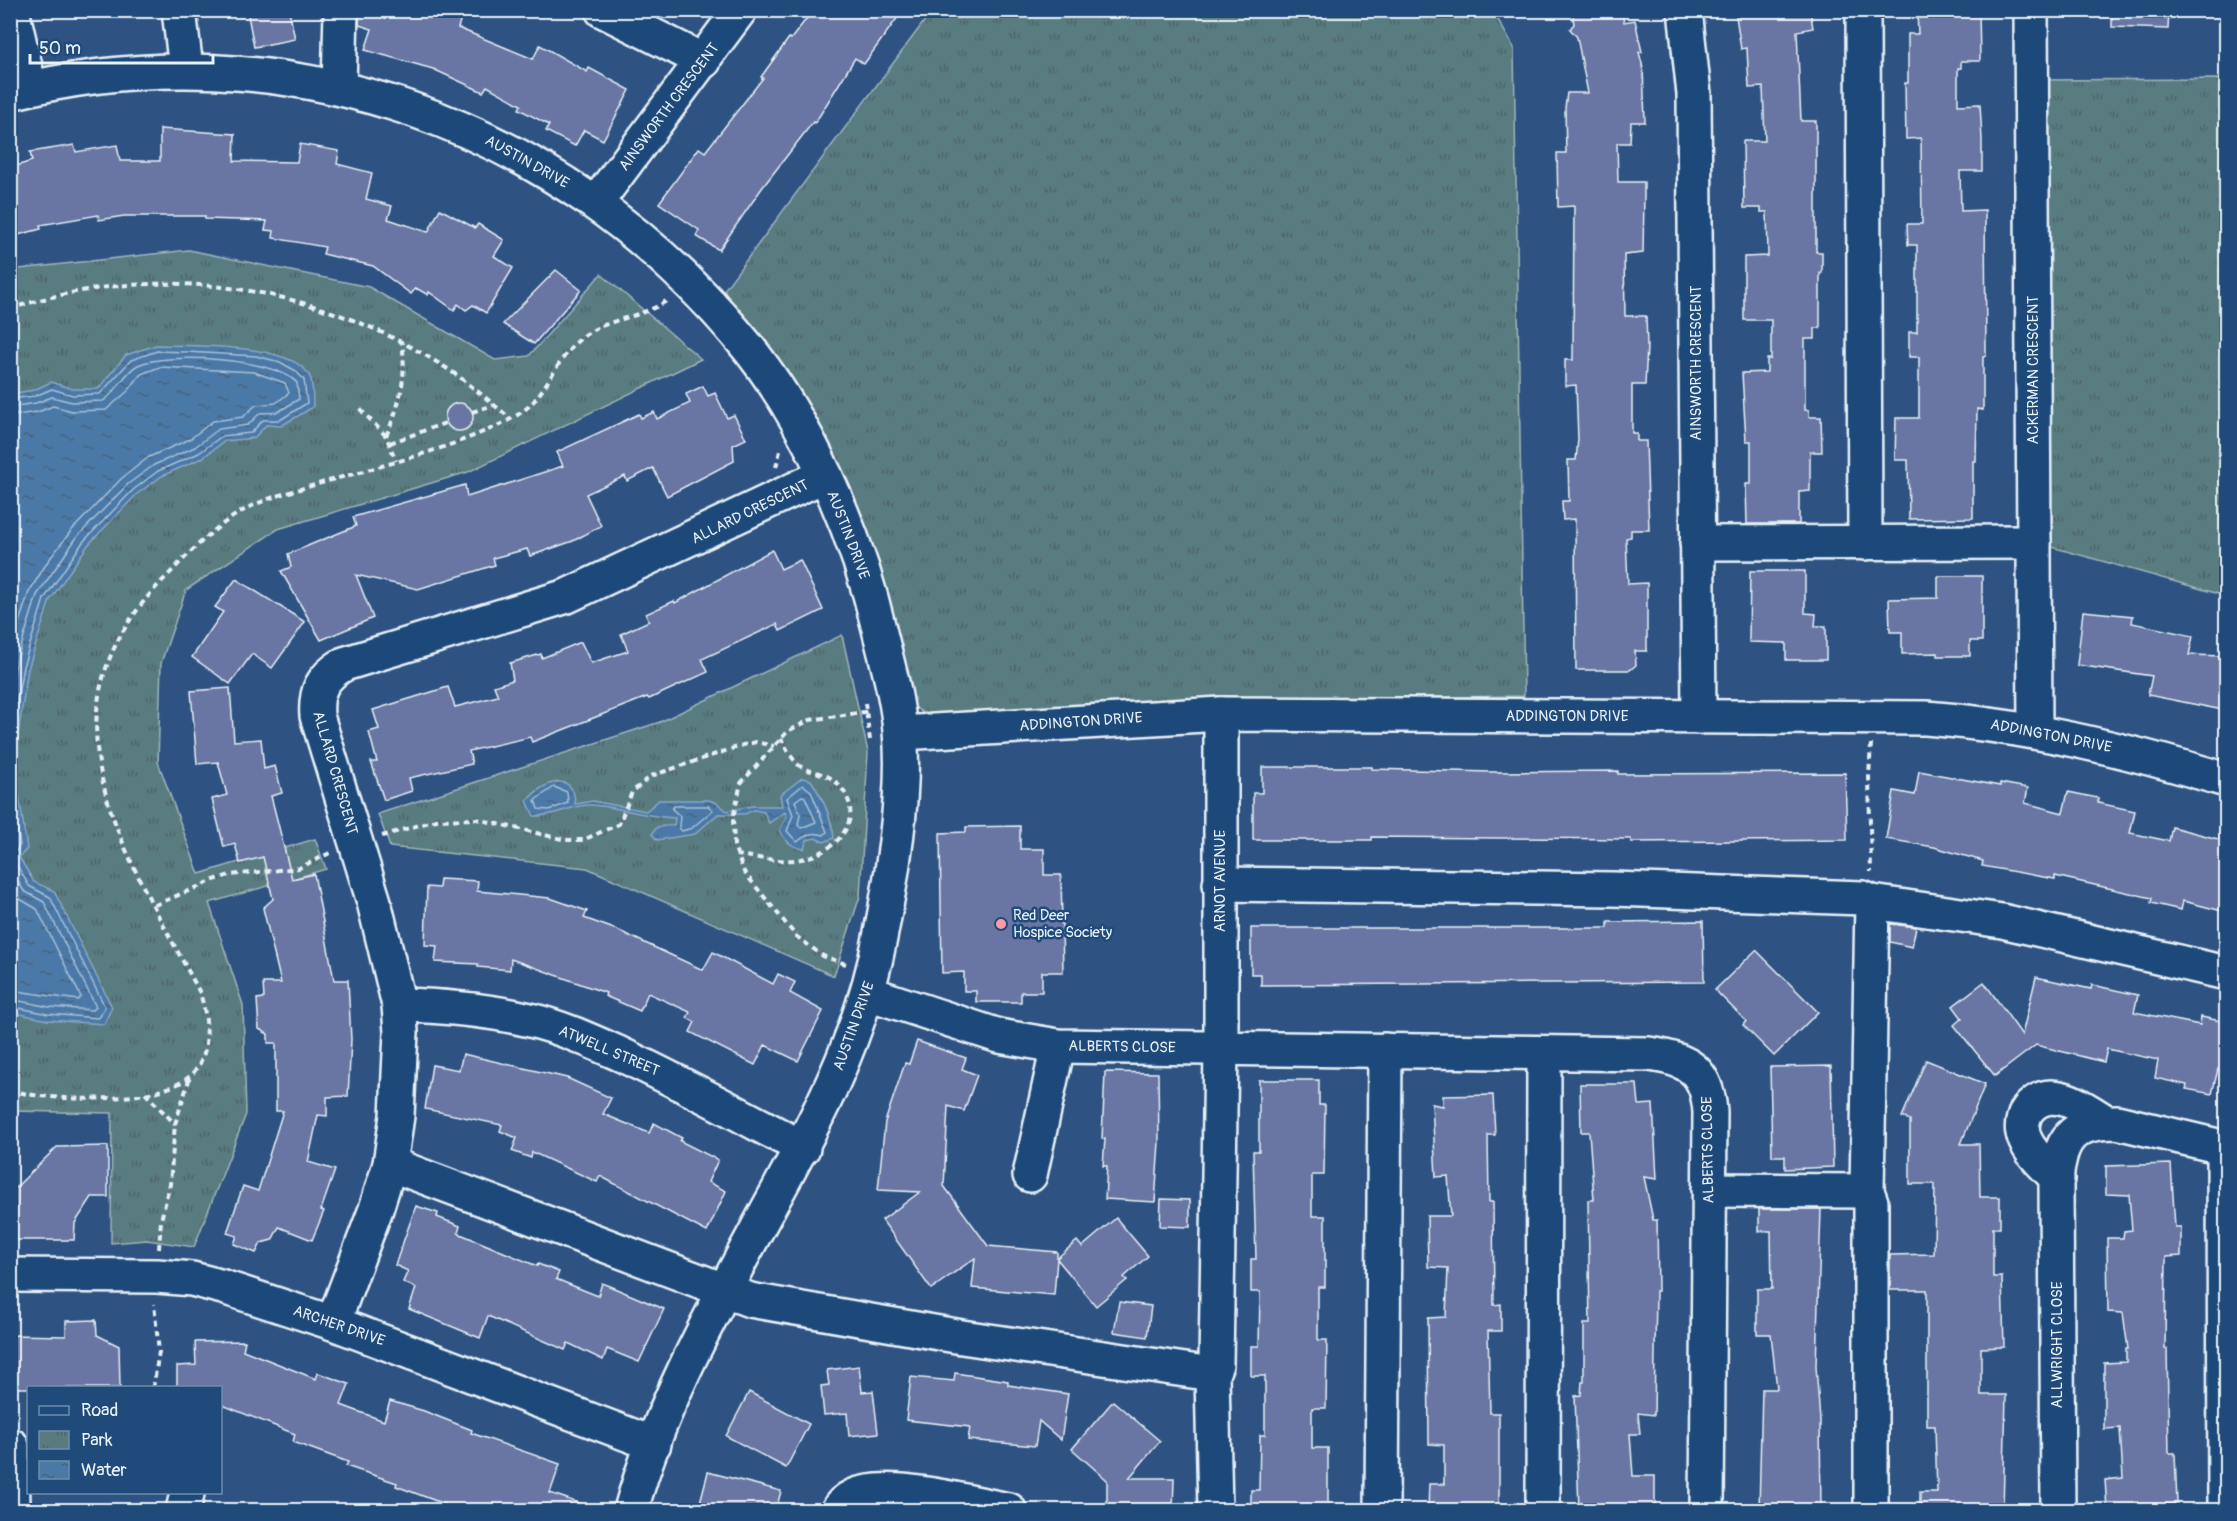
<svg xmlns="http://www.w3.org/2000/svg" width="2237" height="1521" font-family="Pangolin,sans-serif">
  <defs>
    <pattern id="park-tufts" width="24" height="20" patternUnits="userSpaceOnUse" patternTransform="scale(1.5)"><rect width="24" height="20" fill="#597b80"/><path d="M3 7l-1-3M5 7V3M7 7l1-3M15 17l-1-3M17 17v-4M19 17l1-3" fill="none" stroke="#506468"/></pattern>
    <pattern id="water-ripples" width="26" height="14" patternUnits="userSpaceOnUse" patternTransform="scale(1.5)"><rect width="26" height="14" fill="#4b79a7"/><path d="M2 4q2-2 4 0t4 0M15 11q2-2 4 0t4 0" fill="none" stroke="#49637d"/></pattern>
  </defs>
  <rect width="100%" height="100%" fill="#2e5382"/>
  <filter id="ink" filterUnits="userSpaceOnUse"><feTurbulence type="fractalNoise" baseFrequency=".0167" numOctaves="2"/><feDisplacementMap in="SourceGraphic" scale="12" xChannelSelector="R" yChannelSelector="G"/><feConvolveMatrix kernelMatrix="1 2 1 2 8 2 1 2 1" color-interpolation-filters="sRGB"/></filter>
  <g filter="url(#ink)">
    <!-- park -->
    <g fill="url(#park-tufts)" stroke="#a0b6bc" stroke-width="1.5">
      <polygon points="932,11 1493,11 1514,48 1524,696 1252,699 927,716 912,705 771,384 724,290"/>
      <polygon points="2226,79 2226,596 2034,542 2031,80"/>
      <polygon points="189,250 369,287 495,360 529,356 601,274 701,359 468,472 278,529 186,590 161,663 158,762 199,874 315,839 326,869 209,903 243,1005 246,1114 194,1247 147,1240 111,1243 112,1113 11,1111 10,273 19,269"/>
      <polygon points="842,635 868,752 860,896 834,976 587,868 390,847 378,814 660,722"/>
    </g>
    <!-- water -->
    <g fill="url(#water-ripples)" stroke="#8aa9c7" stroke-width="1.5">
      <path d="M156,345c33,1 142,-3 155,34 2,9 2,20 2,28l-32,19 -15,-1 -12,13 -29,3 -23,17 -40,18 -25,18 -49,51 -38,55 -22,69 -14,92 13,88 -8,8 15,25 20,9 58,116 -8,17 -57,-4 -36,-8v-618l23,-4 17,-8 22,7h25l28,-34z"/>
      <path d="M802,778l9,2c11,17 21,39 23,58l-10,4 -9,-4 -8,2 -3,9c-12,-2 -19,-7 -24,-19l7,-14 -2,-4 -16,11 -5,-11 -10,-2 -9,4h-27l-23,20 -38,6 -5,-6 5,-7 17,-2 1,-7c-29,-1 -55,-11 -83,-13 -20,-1 -36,12 -58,11l-7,-15c14,-19 48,-32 48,3l18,-3 53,10 13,-11h50l8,3 10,8 25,-5h30l-2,-11z"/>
    </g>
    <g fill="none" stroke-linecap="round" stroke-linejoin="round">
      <!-- shore -->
      <g stroke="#a9c1d8" stroke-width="1.5">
        <polyline points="10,399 35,396 52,389 72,395 100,394 131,360 157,351 187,352 256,356 280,362 296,371 304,380 307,403 280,420 263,420 251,433 222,436 199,453 158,471 133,490 83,542 44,599 23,667 10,741"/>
        <path d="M10,407l26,-4 16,-6 20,5 31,-1c14,-8 21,-29 35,-36 29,-13 137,-7 159,18l2,16 -21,13 -18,1 -12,12 -29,4 -24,18 -41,18 -26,19 -51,53 -40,58 -22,71 -5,35"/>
        <polyline points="10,416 38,412 53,406 72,411 106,410 128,391 141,374 160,367 254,372 285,383 289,393 276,403 256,405 243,417 213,421 190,439 149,457 122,478 71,531 48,561 29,592 10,649"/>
        <polyline points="10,782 20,845 14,854 14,860 29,886 50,897 105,1007 98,1018 48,1014 10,1006"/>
        <path d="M803,785l8,6 16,41 -3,3c-13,-4 -17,0 -27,7l-10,-11 6,-16 -6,-17z"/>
        <polygon points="554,787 567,792 568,803 549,810 538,809 535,800"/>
        <polygon points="802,796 805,797 816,822 801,828 798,825 800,814 795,801"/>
        <polygon points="674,806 708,806 713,810 692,828 682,831 679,828 680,816 672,809"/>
        <polyline points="10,869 24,891 44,902 96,1007 93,1010 49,1007 10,999"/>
        <polyline points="10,887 20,899 37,909 81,997 78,1000 10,990"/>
      </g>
    </g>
    <!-- building -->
    <g fill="#6975a2" stroke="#e8f1f8" stroke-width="1.5">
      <polygon points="247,10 289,10 295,39 254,47"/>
      <polygon points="360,10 463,10 458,28 533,59 540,45 587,72 589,68 630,90 603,140 584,130 575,146 546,131 549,125 519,109 521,105 487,86 483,92 433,69 365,50 372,29 359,25"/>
      <polygon points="813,10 903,10 864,64 855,58 815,123 813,122 762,188 719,250 696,236 699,230 659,203 699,148 705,152 763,78 761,77 789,38 791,39"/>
      <polygon points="1572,10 1621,10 1624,22 1635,20 1642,52 1639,52 1643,68 1645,122 1631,122 1630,143 1617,143 1618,182 1644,182 1644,195 1643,253 1624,255 1625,316 1646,316 1647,346 1645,385 1632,385 1632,433 1637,433 1637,441 1646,441 1649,530 1631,530 1631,537 1626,538 1628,584 1647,583 1647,651 1635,651 1636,665 1630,670 1576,670 1575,519 1563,520 1562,501 1569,501 1568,460 1576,460 1578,439 1576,385 1565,386 1565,360 1573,360 1574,206 1558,207 1557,153 1566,153 1565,108 1567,93 1588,93 1577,37 1570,29 1574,24"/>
      <polygon points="1756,10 1810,10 1813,28 1797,31 1801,121 1816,121 1816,252 1822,252 1822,273 1820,273 1820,328 1815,328 1815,339 1805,339 1805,410 1809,410 1809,417 1821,417 1822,452 1810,452 1810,491 1799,492 1799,524 1747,524 1746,484 1751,484 1751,441 1746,441 1742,373 1767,372 1767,359 1771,359 1771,320 1744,320 1744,257 1768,256 1767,212 1761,212 1761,208 1744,208 1743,141 1765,141 1763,87 1749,88 1747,48 1741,49 1736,16"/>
      <polygon points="1917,10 1979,10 1980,61 1961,61 1961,68 1958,68 1958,105 1980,104 1982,140 1982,171 1960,171 1961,211 1985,210 1986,356 1983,357 1983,410 1977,409 1976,461 1973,461 1973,518 1909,519 1908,460 1895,460 1896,418 1919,418 1919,357 1909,357 1909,332 1917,332 1917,245 1908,245 1907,224 1922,224 1921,138 1906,139 1905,83 1908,83 1908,34 1918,34"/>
      <polygon points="2112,10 2169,10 2168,29 2112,27"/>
      <polygon points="160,129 235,134 234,161 297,162 300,144 339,151 337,164 372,173 366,199 392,206 388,219 428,232 440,209 475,228 478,224 504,240 494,256 513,268 486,313 473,305 466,310 458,304 454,310 429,292 428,295 416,288 411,294 373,266 323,254 325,247 273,238 274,231 265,230 267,221 205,219 205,216 124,216 99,220 98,215 40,225 41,229 10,237 10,168 32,161 30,152 74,145 76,152 117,145 120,161 160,161"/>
      <polygon points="556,270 581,290 534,344 503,324"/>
      <polygon points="703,386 708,396 715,393 727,418 734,415 746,439 733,445 734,461 667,496 653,468 627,481 625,476 586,494 601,526 573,541 530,556 527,549 493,558 495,565 418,589 356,575 373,618 321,640 281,571 291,567 288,554 356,526 353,517 465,485 467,497 563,466 557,452 639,414 641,418 654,412 657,419 690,403 686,394"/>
      <circle cx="459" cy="417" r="14"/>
      <polygon points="772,550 781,569 800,560 823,610 780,631 777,624 702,659 708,672 649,699 647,697 532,742 530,737 469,751 472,764 409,778 412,791 384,800 371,762 377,762 369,732 379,729 373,710 448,687 455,707 498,696 494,686 513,680 510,663 541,654 542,658 581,642 591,663 628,651 621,634 649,621 646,614 674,601 675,603"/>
      <polygon points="1750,571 1805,571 1805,613 1816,614 1815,626 1826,626 1826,660 1786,660 1786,643 1749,642"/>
      <polygon points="1938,576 1982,576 1982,641 1970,641 1970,656 1938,656 1938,653 1902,654 1902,632 1890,632 1889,599 1938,598"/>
      <polygon points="236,579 305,622 272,668 252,654 230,684 192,657 223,612 215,607"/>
      <polygon points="2083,611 2133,616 2132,623 2193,636 2189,655 2226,656 2226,698 2224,698 2223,710 2148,695 2152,676 2077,665"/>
      <polygon points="230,688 234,741 261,739 264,769 275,766 282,793 271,796 292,879 314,874 334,980 348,980 351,1040 348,1096 327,1097 327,1116 318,1115 308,1162 335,1170 321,1210 324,1211 312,1240 279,1227 272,1240 261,1243 256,1253 234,1244 237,1236 227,1233 243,1186 258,1191 283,1111 276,1111 276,1043 268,1043 268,1034 259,1029 257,999 264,998 263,983 281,983 263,908 273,899 263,857 240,863 235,844 224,847 212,799 227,795 218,762 197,764 191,691"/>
      <polygon points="1262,767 1372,767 1372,769 1491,772 1618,771 1618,774 1845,773 1847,840 1631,842 1631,839 1372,837 1372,840 1253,840 1253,793 1262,793"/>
      <polygon points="1919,771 2000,786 2000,783 2028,788 2025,803 2063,813 2068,792 2098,798 2098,803 2135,811 2130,833 2169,841 2172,827 2226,841 2226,912 2183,901 2181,910 2151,903 2152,898 2055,876 2055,879 1982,866 1983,861 1934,847 1886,839 1894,791 1915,795"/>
      <polygon points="1020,826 1020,849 1044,849 1044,875 1061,875 1063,972 1042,972 1042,992 1021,992 1021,1002 976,1002 976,991 964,991 964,972 942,973 940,833 966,832 966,827"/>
      <polygon points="440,879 478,881 477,891 550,898 587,911 584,918 617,930 703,970 713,952 773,984 778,974 795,982 790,993 823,1011 798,1061 765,1045 755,1065 690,1032 695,1022 687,1018 690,1012 648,993 640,1011 605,996 606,993 511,959 510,970 478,967 478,964 435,962 437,946 425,945 427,887 439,888"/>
      <polygon points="1703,921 1704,982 1261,985 1261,974 1251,974 1251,928 1608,928 1608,922"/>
      <polygon points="1890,924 1916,927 1912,947 1890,942"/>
      <polygon points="1756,950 1818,1012 1774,1056 1743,1025 1746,1021 1715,990"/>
      <polygon points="2036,977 2091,989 2092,985 2138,995 2134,1012 2200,1025 2201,1017 2226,1022 2226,1071 2218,1069 2212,1094 2186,1089 2187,1085 2155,1078 2158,1060 2107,1049 2104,1062 2036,1045 1995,1076 1954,1025 1962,1018 1953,1006 1984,982 2022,1035"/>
      <polygon points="917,1041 966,1058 962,1069 977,1075 964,1111 948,1106 944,1186 988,1246 1057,1252 1057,1258 1077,1241 1082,1247 1116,1218 1148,1256 1124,1277 1127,1280 1096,1306 1057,1259 1054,1295 972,1288 975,1258 931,1289 882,1220 920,1192 878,1190 885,1122 905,1063 909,1064"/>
      <polygon points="463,1054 567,1078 611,1098 603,1114 649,1133 654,1123 682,1138 680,1141 718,1160 708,1182 726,1191 707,1232 600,1176 597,1182 532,1152 531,1158 512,1151 517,1138 500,1131 502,1125 425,1109 432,1065 459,1070"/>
      <polygon points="1926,1060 1985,1084 1961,1144 1979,1144 1980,1197 2000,1197 2000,1228 1993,1228 1993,1277 2002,1277 2004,1347 1981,1348 1981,1395 2006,1395 2003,1510 1920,1510 1920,1492 1937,1492 1935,1426 1927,1426 1927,1290 1890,1290 1890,1255 1934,1254 1935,1184 1910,1184 1910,1120 1902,1117"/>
      <polygon points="1831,1066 1833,1167 1785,1169 1785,1156 1772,1156 1770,1067"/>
      <polygon points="1105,1072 1158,1073 1159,1142 1155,1202 1105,1199 1107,1166 1103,1166 1105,1139 1102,1139"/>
      <polygon points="1259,1080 1319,1080 1319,1105 1325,1105 1324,1175 1312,1175 1312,1216 1325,1216 1325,1287 1318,1287 1318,1340 1327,1340 1326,1408 1312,1408 1312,1448 1328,1448 1328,1510 1251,1510 1251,1490 1259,1490 1260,1435 1265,1435 1265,1376 1251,1376 1251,1346 1259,1346 1260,1292 1251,1292 1251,1259 1256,1259 1253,1151 1259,1151"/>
      <polygon points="1580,1084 1637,1084 1639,1105 1653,1104 1657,1179 1644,1177 1653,1220 1657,1220 1658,1291 1656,1291 1654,1415 1638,1413 1640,1434 1630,1434 1633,1476 1655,1476 1655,1510 1579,1510 1575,1396 1581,1395 1582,1382 1584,1382 1584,1324 1590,1324 1588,1200 1594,1200 1589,1132 1581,1132"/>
      <polygon points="1493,1095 1495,1135 1488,1135 1489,1202 1493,1202 1494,1305 1501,1304 1501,1331 1488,1331 1490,1413 1499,1413 1499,1510 1428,1510 1429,1484 1444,1484 1444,1445 1429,1444 1428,1318 1446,1317 1448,1268 1428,1267 1427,1216 1451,1216 1448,1176 1436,1177 1432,1104 1443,1106 1443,1096"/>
      <polygon points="108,1146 108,1197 92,1197 75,1223 74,1240 10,1240 10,1193 57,1147"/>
      <polygon points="2171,1164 2175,1227 2181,1227 2181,1256 2166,1257 2165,1349 2167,1349 2169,1453 2175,1453 2177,1504 2136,1504 2136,1508 2107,1509 2105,1480 2123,1478 2120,1428 2104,1429 2104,1363 2126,1362 2126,1349 2128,1349 2123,1313 2108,1312 2107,1238 2123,1238 2124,1231 2132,1230 2129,1195 2106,1194 2106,1166"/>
      <polygon points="1161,1199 1190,1200 1190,1227 1160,1226"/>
      <polygon points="416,1206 438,1213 437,1217 460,1226 458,1233 537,1266 538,1264 559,1272 556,1279 598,1296 602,1283 664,1309 639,1362 607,1349 603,1360 568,1343 565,1350 488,1316 480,1338 409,1309 416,1288 403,1282 408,1271 395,1265"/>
      <polygon points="1759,1209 1821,1209 1816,1366 1820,1421 1821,1510 1759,1510 1762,1389 1777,1389 1771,1334 1757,1334 1757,1289 1772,1289 1771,1231 1759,1231"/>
      <polygon points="1119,1302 1151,1306 1147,1337 1114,1332"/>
      <polygon points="96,1320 97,1335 119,1346 120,1388 10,1388 10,1335 66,1336 66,1321"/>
      <polygon points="245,1341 243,1350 316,1379 318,1373 349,1384 341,1405 384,1421 390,1401 424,1411 472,1430 471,1433 560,1464 550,1493 590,1507 590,1510 445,1510 447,1505 396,1486 397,1483 346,1466 348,1462 293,1442 295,1434 220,1404 220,1388 177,1388 177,1366 196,1365 195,1342"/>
      <polygon points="859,1366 862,1392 873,1391 878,1433 849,1436 847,1413 824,1415 821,1386 829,1385 827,1370"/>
      <polygon points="955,1373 1008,1381 1008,1385 1068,1394 1061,1440 1039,1421 1035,1446 968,1440 970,1427 906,1420 911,1377 954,1381"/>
      <polygon points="749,1392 809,1424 786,1468 726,1436"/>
      <polygon points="1113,1401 1160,1441 1129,1478 1174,1478 1173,1510 1107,1510 1107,1480 1072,1449"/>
      <polygon points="708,1472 781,1491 776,1510 698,1510"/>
    </g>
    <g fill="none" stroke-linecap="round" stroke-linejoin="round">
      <!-- minor casing -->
      <g stroke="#e8f1f8" stroke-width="38">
        <g id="minor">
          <polyline points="12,10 30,88"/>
          <polyline points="179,10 186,69"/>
          <polyline points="602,10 704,61"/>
          <polyline points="1685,10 1694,94 1699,717"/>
          <polyline points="1863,10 1865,543"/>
          <polyline points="2031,10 2035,730"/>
          <polyline points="339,87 341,10"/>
          <path d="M10,93c274,-70 552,31 731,246 65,77 115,192 138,290 8,33 18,67 21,102 6,61 -8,147 -20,207 -18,97 -64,184 -111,269 -52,97 -109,197 -138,303"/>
          <polyline points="596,203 740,10"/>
          <polyline points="1697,543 2034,542"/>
          <path d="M901,733l320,-19 705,4c104,8 201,32 300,62"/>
          <polyline points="1220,884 1613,889 1863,898 1872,902 2002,921 2226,973"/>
          <path d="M868,993l131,43 59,10 591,8c39,5 58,16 61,58l-3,398"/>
          <path d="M399,1005c43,1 89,5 131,15 31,7 61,21 90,34 62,29 122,62 183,94"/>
          <polyline points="2224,1147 2225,1510"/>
          <polyline points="390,1164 750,1300 962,1337 1212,1374"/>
          <polyline points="1030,1175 1058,1046"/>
          <path d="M2057,1179c-11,-13 -31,-29 -34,-46 -2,-8 1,-20 7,-26 23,-24 55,2 76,15"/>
          <polyline points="1709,1190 1867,1191"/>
          <polyline points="10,1275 157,1276 192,1279 223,1287 333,1323 654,1444"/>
          <path d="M333,1323l43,-114 14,-45 7,-48 4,-84 -2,-27 -25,-103 -57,-186c-2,-25 5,-39 27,-52l223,-68 258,-121"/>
          <polyline points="12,1446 13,1510"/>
          <polyline points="183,1510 187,1494"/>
          <path d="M838,1510c20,-41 133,-6 171,0"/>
          <polyline points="1215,1510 1212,1374 1216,1364 1221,1049 1221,714"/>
          <polyline points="1382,1510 1385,1050"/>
          <polyline points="1543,1510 1544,1053"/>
          <polyline points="1871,1510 1871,1202 1867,1191 1872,902"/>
          <path d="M2058,1510l-2,-326c3,-44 14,-62 61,-62l109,26"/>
        </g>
      </g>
      <!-- path -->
      <g stroke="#e8f1f8" stroke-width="4" stroke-dasharray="6 4.5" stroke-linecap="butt">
        <path d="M10,309c146,-49 304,-25 433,57 24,15 46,35 68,53"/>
        <polyline points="360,409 386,436 396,461"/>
        <polyline points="472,412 493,405"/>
        <path d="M386,436c14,-31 21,-59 16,-93"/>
        <polyline points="390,443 448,422"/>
        <polyline points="776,467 780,451"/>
        <polyline points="865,703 870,740"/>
        <polyline points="1871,744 1869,776 1871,872"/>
        <polyline points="382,836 436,820 477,819 566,840 583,840 619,824 632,792 651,776 743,745 756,742 774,746"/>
        <path d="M736,855c21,2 45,8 65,4 37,-7 68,-43 36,-76 -10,-10 -22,-10 -34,-15 -10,-5 -16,-20 -22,-29"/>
        <polyline points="155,905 214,880 230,875 299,868 330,853"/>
        <polyline points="846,964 823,956 796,936 744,872 734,846 733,818 741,783 788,731 810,720 871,711"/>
        <path d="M10,1090c39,12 148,15 180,-14 23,-21 18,-57 10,-83 -74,-141 -174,-279 -32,-418 24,-25 49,-51 80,-67 25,-13 54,-19 80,-27 53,-15 109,-29 160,-51 16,-7 33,-15 45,-28 19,-22 30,-53 55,-69 24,-15 55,-16 78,-32"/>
        <polyline points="145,1093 175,1124"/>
        <polyline points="159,1249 161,1220 170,1184 175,1124 190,1077"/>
        <polyline points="153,1388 159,1352 154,1304"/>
      </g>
      <!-- minor -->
      <use href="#minor" stroke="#1f4a7a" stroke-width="33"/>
    </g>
  </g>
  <!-- markers -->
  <circle fill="#ff9aa2" stroke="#1f4a7a" stroke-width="2" cx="1001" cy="924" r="6"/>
  <g text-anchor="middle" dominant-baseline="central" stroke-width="5" stroke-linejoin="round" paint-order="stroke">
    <!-- street labels -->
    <g font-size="15" fill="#e8f1f8" stroke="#1f4a7a">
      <text transform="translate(669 107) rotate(-53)">AINSWORTH CRESCENT</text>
      <text transform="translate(527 162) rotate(29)">AUSTIN DRIVE</text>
      <text transform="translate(1696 363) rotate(-90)">AINSWORTH CRESCENT</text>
      <text transform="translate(2033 370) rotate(-90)">ACKERMAN CRESCENT</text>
      <text transform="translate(750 512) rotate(-26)">ALLARD CRESCENT</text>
      <text transform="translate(848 535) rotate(69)">AUSTIN DRIVE</text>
      <text x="1567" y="716">ADDINGTON DRIVE</text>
      <text transform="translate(1081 722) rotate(-4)">ADDINGTON DRIVE</text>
      <text transform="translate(2051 736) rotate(11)">ADDINGTON DRIVE</text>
      <text transform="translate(335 773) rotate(74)">ALLARD CRESCENT</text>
      <text transform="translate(1220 881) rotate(-90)">ARNOT AVENUE</text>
      <text transform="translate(854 1026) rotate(-70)">AUSTIN DRIVE</text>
      <text transform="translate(1122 1047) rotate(1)">ALBERTS CLOSE</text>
      <text transform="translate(609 1051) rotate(23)">ATWELL STREET</text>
      <text transform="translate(1708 1150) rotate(-91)">ALBERTS CLOSE</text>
      <text transform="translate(339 1326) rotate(19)">ARCHER DRIVE</text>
      <text transform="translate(2057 1345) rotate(-90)">ALLWRIGHT CLOSE</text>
    </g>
    <!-- poi labels -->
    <g font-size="15" fill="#e8f1f8" stroke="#1f4a7a" text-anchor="start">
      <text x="1013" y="915">Red Deer<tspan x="1013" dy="17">Hospice Society</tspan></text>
    </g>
  </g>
  <!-- margin -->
  <rect width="2237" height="1521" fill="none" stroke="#1f4a7a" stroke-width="36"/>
  <rect x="18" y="18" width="2201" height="1485" fill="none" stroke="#e8f1f8" stroke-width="2" filter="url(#ink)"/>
  <!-- legend -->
  <rect x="27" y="1386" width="195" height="108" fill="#1f4a7a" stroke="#6f8dac" stroke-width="1.5"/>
  <rect x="39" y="1406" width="30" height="9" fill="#1f4a7a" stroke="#6f8dac" stroke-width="1.5"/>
  <text x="81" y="1416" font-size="18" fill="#e8f1f8">Road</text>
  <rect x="39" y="1431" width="30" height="18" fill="url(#park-tufts)" stroke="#6f8dac" stroke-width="1.5"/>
  <text x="81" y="1446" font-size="18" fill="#e8f1f8">Park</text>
  <rect x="39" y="1461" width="30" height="18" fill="url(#water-ripples)" stroke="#6f8dac" stroke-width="1.5"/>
  <text x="81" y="1476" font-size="18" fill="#e8f1f8">Water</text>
  <!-- scale -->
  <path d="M30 54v9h183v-9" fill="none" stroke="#e8f1f8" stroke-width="3"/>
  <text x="39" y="54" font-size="18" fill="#e8f1f8" stroke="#1f4a7a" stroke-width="4.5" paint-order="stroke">50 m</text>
</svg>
